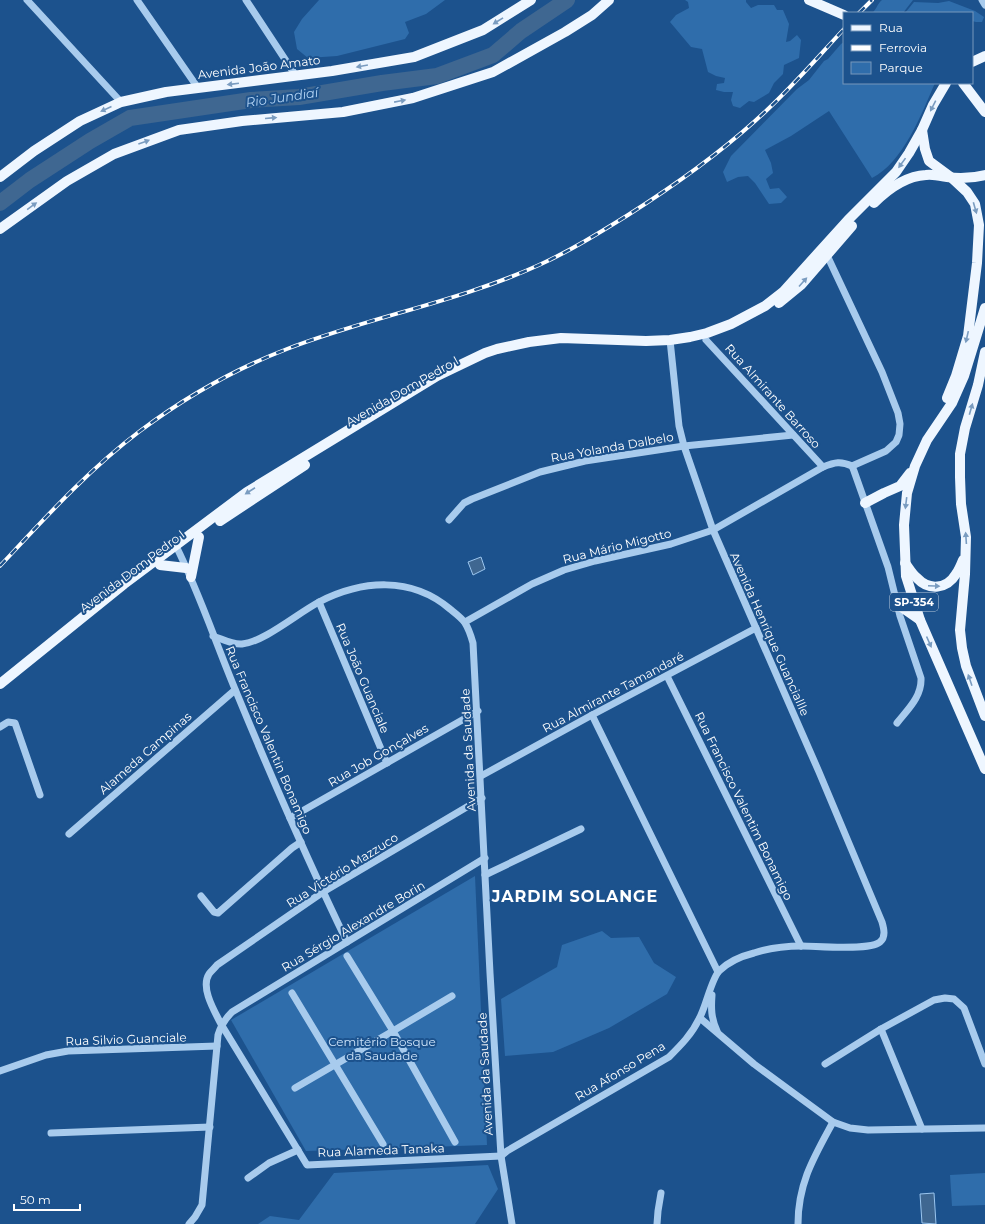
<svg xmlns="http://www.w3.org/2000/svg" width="985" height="1224" font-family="Montserrat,sans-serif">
  <rect width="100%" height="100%" fill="#1c528d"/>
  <!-- green -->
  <g fill="#2f6dab">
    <polygon points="319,0 445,0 426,14 405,22 409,33 405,39 337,56 308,58 297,49 294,32 302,19"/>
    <polygon points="685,0 746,0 746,2 751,8 758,5 774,5 777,10 783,10 789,24 786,42 790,41 797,35 801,40 799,58 784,65 783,74 774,83 769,93 754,102 749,101 740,108 733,106 731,100 733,92 724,92 716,90 717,84 724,83 725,78 716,76 708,72 702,49 691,47 670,22 676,15 689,8 688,2"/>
    <path d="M882,0h31l-10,13h-31c5,-4 5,-9 10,-13z"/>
    <polygon points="949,1 975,11 984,17 982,22 976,22 972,21 972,13 905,13 914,2 938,3"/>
    <path d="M844,42v41h91c-13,30 -32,80 -63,95l-43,-67 -38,25 -26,14 6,13 2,10 -7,6 4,10 9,-1 8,9 -6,6 -12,1 -14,-21 -7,-7 -10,1 -11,5 -4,-10 8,-16 66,-67 12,-9 15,-19 4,-2 13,-15z"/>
    <polygon points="475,876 487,1145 306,1151 231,1020"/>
    <polygon points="602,931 611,938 639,937 654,963 676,977 667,994 609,1028 553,1052 505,1056 501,999 557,967 562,945"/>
    <polygon points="488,1165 498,1189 475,1224 258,1224 270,1216 299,1220 334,1173"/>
    <polygon points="985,1173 985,1205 952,1206 950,1175"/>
  </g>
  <!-- water -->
  <g fill="#3f6791" stroke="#9bc6ef">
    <polygon points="481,557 485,569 473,575 468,562"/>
    <polygon points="934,1193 936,1224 922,1223 920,1194"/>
  </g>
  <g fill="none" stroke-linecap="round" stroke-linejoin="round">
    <!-- river -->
    <polyline stroke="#3f6791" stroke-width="16" points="0,203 30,180 90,141 130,118 251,100 299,97 382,83 437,76 493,55 521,31 567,0"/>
    <!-- minor -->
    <g stroke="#a8cbed" stroke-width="7">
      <polyline points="27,0 121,102"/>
      <polyline points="137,0 198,88"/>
      <polyline points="246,0 296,76"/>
      <polyline points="982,0 985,5"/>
      <polyline points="825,251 882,372 898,413 900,424 899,435 896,442 886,451 852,466"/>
      <polyline points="706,340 823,467"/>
      <polyline points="449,520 464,503 472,499 540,472 585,461 684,446 793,435"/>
      <path d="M176,546c23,46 39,95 59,143 35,85 72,170 112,253"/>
      <polyline points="319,602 387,763"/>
      <path d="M465,622l67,-38 32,-14 31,-9 76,-17 42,-14 110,-63c12,-5 18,-6 29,-1l2,5 34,96 12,49 21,62c1,19 -14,32 -24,45"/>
      <path d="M213,636c9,3 20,9 29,8 22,-2 56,-31 77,-42 43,-22 92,-26 131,7 5,4 12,9 15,14 4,6 6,13 8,20l17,330 11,183 11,68"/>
      <polyline points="667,676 801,946"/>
      <polyline points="592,715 718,972"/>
      <polyline points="0,727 8,722 15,723 40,795"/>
      <polyline points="481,776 592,715 756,628"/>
      <path d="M482,798l-159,94 -106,73c-2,3 -6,6 -8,9 -9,14 6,38 12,50l86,141 194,-9"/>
      <polyline points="290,818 478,711"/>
      <polyline points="69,834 235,690"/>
      <polyline points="485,875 581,829"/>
      <polyline points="201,896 214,912 218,913 292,848 301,842"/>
      <polyline points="347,956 393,1031 455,1142"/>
      <polyline points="292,993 383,1144"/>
      <path d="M712,995c-1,13 -1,23 5,36"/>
      <polyline points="700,1018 754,1064 833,1122 850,1128 868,1130 985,1128"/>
      <polyline points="881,1029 922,1129"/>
      <polyline points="825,1064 881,1029 934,1000 945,998 954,999 964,1008 985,1064"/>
      <polyline points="0,1071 46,1055 68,1051 217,1046"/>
      <polyline points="295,1088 393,1031 452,996"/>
      <polyline points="51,1133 210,1127"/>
      <path d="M501,1156l6,-5 162,-94c12,-12 23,-23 30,-38 7,-12 12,-39 20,-48 9,-9 23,-15 35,-18 15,-5 32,-7 48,-7 15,0 67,5 78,-4 6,-5 4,-13 2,-20l-63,-150 -106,-242 -29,-84 -5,-20 -9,-86"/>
      <polyline points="248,1178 269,1163 298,1150"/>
      <path d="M189,1224l6,-7 7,-12 16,-170c3,-10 7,-16 14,-23l253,-154"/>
      <polyline points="657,1224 658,1211 661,1193"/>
      <path d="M798,1224c0,-41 16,-67 35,-102"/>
    </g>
    <!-- major -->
    <g stroke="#eef6ff" stroke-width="10">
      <polyline points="809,0 844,15"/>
      <polyline points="972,62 985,56"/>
      <polyline points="963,83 985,112"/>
      <polyline points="922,130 925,149 929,161 952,178 967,192 975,204 979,225 977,263 968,336 956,376 947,398"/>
      <polyline points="0,177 34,151 80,121 121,102 166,92 332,71 414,57 483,30 531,0"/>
      <path d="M874,203c13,-13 32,-27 52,-28 6,-1 15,1 21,2 13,2 26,1 38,-2"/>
      <polyline points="0,229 67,181 114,154 179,130 242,121 343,112 413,98 493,72 565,32 592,15 609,0"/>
      <polyline points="779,303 801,285 852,226"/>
      <polyline points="985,308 964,376 952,403 927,440 915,466 907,493 904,525 906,576 920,620 985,769"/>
      <polyline points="985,352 978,385 965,428 960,454 960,477 961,504 966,537 965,574 960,630 962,648 966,666 985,716"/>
      <polyline points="865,503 884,493 900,486 910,473"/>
      <polyline points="220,521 305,465"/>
      <path d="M905,563c4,5 7,11 12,15 12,13 30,11 39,-4 3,-4 5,-9 7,-14"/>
      <polyline points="160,565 186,568"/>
      <polyline points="191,577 199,537"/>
      <polyline points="897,604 920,620"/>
      <polyline points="0,684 124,584 247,492 437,376 485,353 497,349 529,342 561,338 646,341 670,340 690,337 707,333 731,324 765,306 783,292 848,220 896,172 909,153 922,130 933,105 946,83"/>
    </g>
    <!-- rail casing -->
    <g stroke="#fff" stroke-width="4">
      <g id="rail">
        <polyline points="859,13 872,0"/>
        <path d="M0,566c44,-47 88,-96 140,-135 44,-33 95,-62 147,-82 82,-32 171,-47 252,-84 31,-14 60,-32 89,-50 44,-28 88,-59 127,-94 32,-28 60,-61 89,-92"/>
      </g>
    </g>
    <!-- rail -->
    <use href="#rail" stroke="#1c528d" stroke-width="2.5" stroke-dasharray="8" stroke-linecap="butt"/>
  </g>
  <!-- one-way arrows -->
  <defs><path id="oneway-solid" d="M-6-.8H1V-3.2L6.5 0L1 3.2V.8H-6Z"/></defs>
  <g fill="#7a9cc0">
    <use href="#oneway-solid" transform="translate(498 21) rotate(148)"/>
    <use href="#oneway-solid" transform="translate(362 66) rotate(170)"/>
    <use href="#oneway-solid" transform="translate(233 84) rotate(173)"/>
    <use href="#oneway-solid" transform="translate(400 101) rotate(-11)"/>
    <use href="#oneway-solid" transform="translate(933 106) rotate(117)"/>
    <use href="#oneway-solid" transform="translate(106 109) rotate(156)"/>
    <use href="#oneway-solid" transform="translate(271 118) rotate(-5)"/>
    <use href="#oneway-solid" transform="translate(144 142) rotate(-20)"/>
    <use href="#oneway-solid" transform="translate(902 163) rotate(126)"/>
    <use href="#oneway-solid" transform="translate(32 206) rotate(-36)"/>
    <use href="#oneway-solid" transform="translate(975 208) rotate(74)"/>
    <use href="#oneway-solid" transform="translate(803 282) rotate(-48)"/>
    <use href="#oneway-solid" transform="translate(967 337) rotate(103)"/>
    <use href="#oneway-solid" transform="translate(971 409) rotate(-74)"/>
    <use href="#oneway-solid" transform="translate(250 491) rotate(147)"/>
    <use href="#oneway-solid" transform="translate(906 503) rotate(97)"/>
    <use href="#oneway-solid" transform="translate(966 538) rotate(-94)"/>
    <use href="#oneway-solid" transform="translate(934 586) rotate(2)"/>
    <use href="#oneway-solid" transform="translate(929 642) rotate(66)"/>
    <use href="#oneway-solid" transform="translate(970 680) rotate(-109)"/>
  </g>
  <g text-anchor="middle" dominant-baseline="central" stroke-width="4" stroke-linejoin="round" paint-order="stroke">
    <!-- shield labels -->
    <rect fill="#1c528d" stroke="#bbcbdd" stroke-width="1" x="890" y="593" width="48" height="18" rx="3"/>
    <g font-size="11" font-weight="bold" fill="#fff">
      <text x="914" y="602">SP-354</text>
    </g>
    <!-- street labels -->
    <g font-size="12" fill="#fff" stroke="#1c528d">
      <text transform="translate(259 67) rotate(-7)">Avenida João Amato</text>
      <text transform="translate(402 391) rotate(-30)">Avenida Dom Pedro I</text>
      <text transform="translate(773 396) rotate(48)">Rua Almirante Barroso</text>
      <text transform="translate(612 447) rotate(-10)">Rua Yolanda Dalbelo</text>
      <text transform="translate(617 546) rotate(-14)">Rua Mário Migotto</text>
      <text transform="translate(132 571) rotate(-37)">Avenida Dom Pedro I</text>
      <text transform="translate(770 634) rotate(66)">Avenida Henrique Guanciallle</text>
      <text transform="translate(363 678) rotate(67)">Rua João Guanciale</text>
      <text transform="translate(613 692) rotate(-28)">Rua Almirante Tamandaré</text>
      <text transform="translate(269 740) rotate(67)">Rua Francisco Valentin Bonamigo</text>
      <text transform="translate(468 750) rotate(-93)">Avenida da Saudade</text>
      <text transform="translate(145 753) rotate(-41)">Alameda Campinas</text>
      <text transform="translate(378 755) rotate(-30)">Rua Job Gonçalves</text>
      <text transform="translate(744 806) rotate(64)">Rua Francisco Valentim Bonamigo</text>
      <text transform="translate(342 870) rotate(-32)">Rua Victório Mazzuco</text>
      <text transform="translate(353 926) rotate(-31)">Rua Sérgio Alexandre Borin</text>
      <text transform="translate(126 1039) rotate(-2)">Rua Silvio Guanciale</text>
      <text transform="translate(620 1071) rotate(-31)">Rua Afonso Pena</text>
      <text transform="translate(485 1074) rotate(-93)">Avenida da Saudade</text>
      <text transform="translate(381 1150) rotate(-2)">Rua Alameda Tanaka</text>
    </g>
    <!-- park labels -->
    <g font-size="12" fill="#cee4fa" stroke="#1c528d">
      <text x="382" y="1041">Cemitério Bosque<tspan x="382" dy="14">da Saudade</tspan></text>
    </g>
    <!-- water labels -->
    <g font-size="13" font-style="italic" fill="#b4d4f4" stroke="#1c528d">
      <text transform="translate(282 97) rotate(-8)">Rio Jundiaí</text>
    </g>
    <!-- district labels -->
    <g font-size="16" font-weight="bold" letter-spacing="1" fill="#fff" stroke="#1c528d">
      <text x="575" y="896">JARDIM SOLANGE</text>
    </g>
  </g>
  <!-- legend -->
  <rect x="843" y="12" width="130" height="72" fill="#1c528d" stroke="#7797bb"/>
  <rect x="851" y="25" width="20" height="6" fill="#eef6ff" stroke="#7797bb"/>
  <text x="879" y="32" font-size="12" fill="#ffffff">Rua</text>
  <rect x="851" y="45" width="20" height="6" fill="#ffffff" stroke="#7797bb"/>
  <text x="879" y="52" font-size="12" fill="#ffffff">Ferrovia</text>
  <rect x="851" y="62" width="20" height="12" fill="#2f6dab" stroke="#7797bb"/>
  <text x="879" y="72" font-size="12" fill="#ffffff">Parque</text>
  <!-- scale -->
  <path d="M14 1204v6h66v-6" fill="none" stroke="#ffffff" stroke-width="2"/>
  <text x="20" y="1204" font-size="12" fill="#ffffff" stroke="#1c528d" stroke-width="3" paint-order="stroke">50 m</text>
</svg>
